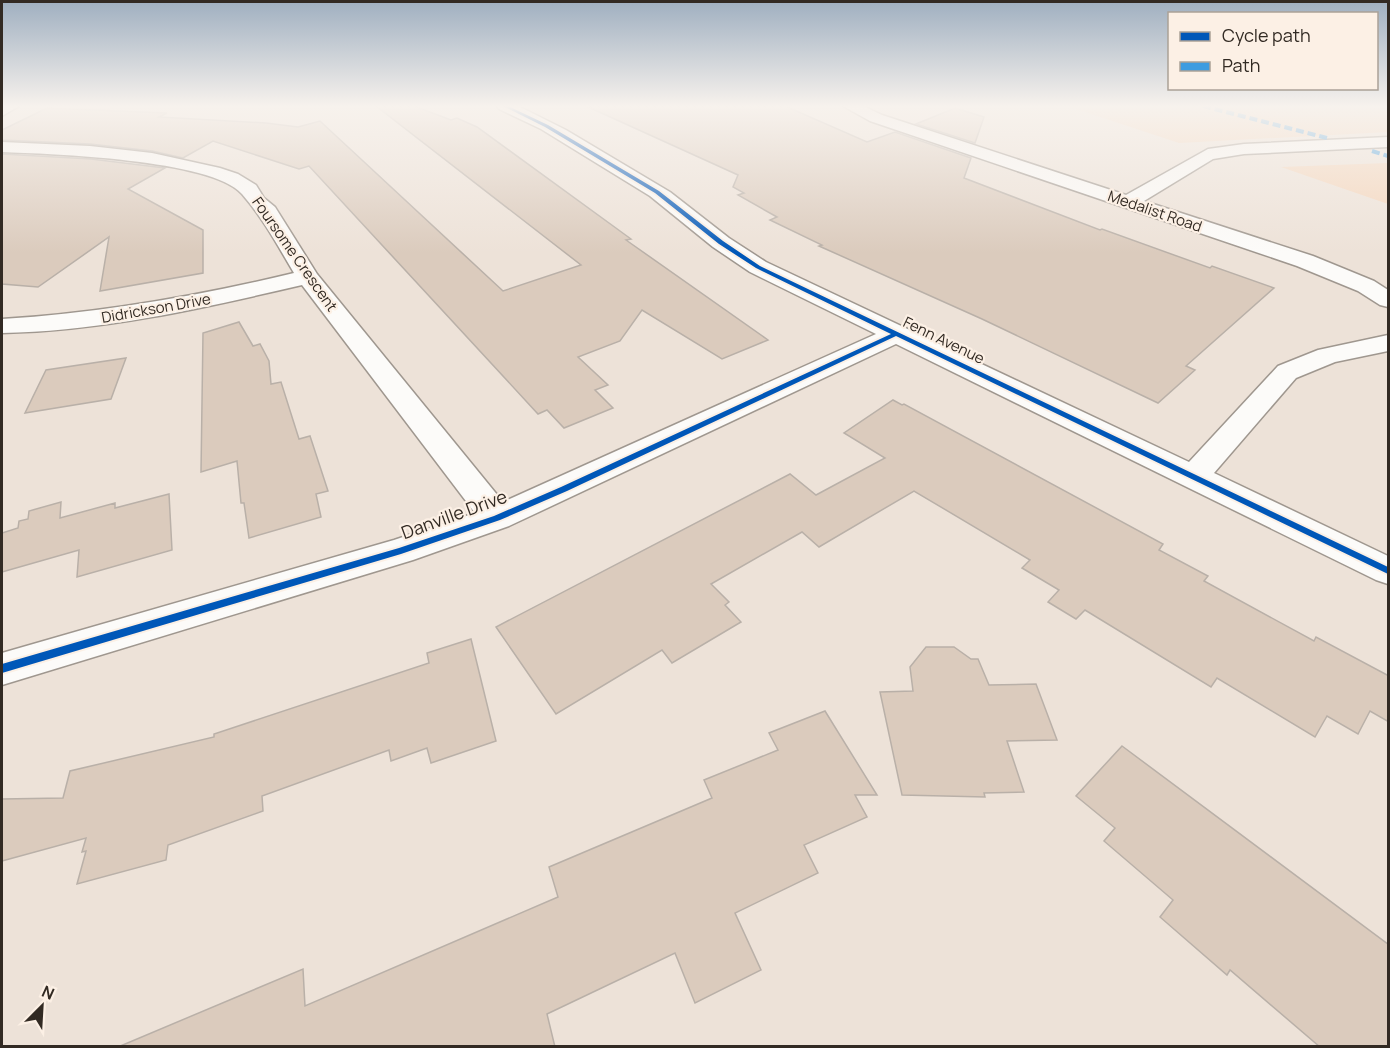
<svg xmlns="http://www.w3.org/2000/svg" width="1390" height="1048" font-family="Manrope,sans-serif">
  <rect width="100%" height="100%" fill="#ede2d8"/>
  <!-- green -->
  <g fill="#f4d5bb">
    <polygon points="1067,106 1366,106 1388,112 1388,132 1179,143"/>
    <polygon points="1388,163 1388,204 1281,167"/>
  </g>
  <!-- building -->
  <g fill="#dbcbbd" stroke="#b9b0a8" stroke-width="1.5">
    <polygon points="376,106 414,106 451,120 457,118 477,127 631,239 626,240 768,340 722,359 642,310 620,341 578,357 608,385 595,390 613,408 564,428 547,410 538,414 309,166 299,169 213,141 183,158 152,151 90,144 2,140 2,130 47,108 167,113 159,117 266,123 298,127 320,121 503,291 581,265"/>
    <polygon points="586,106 785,106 867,142 895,132 971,158 964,178 1100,230 1102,229 1210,268 1212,266 1274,288 1186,366 1195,370 1158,403 982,319 819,246 822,245 770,220 777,217 738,195 744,193 733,187 738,175"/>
    <polygon points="955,108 984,117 975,143 916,124"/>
    <polygon points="2,154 91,159 165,168 128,189 203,230 203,273 100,291 109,237 38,287 2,284"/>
    <polygon points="239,322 253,346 260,344 269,361 271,384 281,382 299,439 310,436 328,491 316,494 321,517 249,538 244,503 241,503 237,461 201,472 203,333"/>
    <polygon points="126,358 111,399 25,413 46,370"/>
    <polygon points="893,400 902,405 904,404 1163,544 1159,550 1208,576 1204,581 1314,641 1316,637 1389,676 1389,722 1370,711 1358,734 1327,716 1315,737 1217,678 1211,687 1085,610 1076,619 1048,602 1059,590 1022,568 1030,560 914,491 819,547 802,532 711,584 729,602 725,605 741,622 672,663 662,650 556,714 496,627 790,474 816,495 885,458 844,433"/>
    <polygon points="169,494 172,550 77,577 79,550 2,572 2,533 18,528 19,521 28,519 29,511 61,502 60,518 115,503 115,508"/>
    <polygon points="471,639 496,741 431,763 427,748 391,761 389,750 262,796 263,811 168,845 166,860 77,884 86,851 82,852 86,838 2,861 2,799 63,798 70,771 214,737 214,734 429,663 427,653"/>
    <polygon points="926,647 954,647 971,659 978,659 989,685 1036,684 1057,740 1007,741 1024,792 984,793 985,797 902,795 880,692 913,691 910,667"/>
    <polygon points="825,711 877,795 855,795 867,817 804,845 818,873 735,913 761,970 695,1003 675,953 547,1014 555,1047 118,1047 303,969 305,1006 558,897 549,867 712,798 704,780 778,750 769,733"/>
    <polygon points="1122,746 1389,945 1389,1047 1320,1047 1230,970 1227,975 1160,917 1173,900 1104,841 1115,828 1076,796"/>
  </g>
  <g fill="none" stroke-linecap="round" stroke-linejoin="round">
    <!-- minor casing -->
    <g stroke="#9f978f" stroke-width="3">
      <g id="minor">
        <polygon points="2,106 19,106 2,116"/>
        <path d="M497,106h21l48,24 104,62 59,46 37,24 423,200 89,-96 40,-16 70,-15v16l-53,11 -39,16 -82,95 174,83v28l-12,-4 -480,-236 -387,182 -96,34 -411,125v-32l392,-113 81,-27 -173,-228c-98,23 -199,46 -300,48v-14c99,-6 196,-23 292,-46 -16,-27 -31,-55 -52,-79 -30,-35 -192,-40 -240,-42v-10l88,4 62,7 68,15 18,6 18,11 8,13 11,9 42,67 186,228 373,-168 -126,-62 -37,-25 -63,-51 -109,-67 -42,-20z"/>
        <polygon points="843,106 863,106 882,115 1126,195 1208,149 1244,144 1388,137 1388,147 1244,154 1213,159 1144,201 1313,256 1374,281 1388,290 1388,307 1380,305 1358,291 1297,266 870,121"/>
      </g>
    </g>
    <!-- minor -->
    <use href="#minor" fill="#fcfbf9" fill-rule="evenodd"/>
    <!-- quiet -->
    <g stroke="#3e9ce0" stroke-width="4" stroke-dasharray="8 4" stroke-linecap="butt">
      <polyline points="1203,106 1327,138"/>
      <polyline points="1372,151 1388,156"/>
    </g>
    <!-- cycleway casing -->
    <g stroke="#fcf0e5" stroke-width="4">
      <polygon id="cycleway" points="503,106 508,106 548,125 659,191 723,241 760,266 1388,567 1388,574 896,336 567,491 500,520 401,554 2,673 2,664 399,548 494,516 561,487 891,334 756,268 719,244 655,193 545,127"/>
    </g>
    <!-- cycleway -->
    <use href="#cycleway" fill="#0057b8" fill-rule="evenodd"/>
  </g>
  <!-- sky -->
  <linearGradient id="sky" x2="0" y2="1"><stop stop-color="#9fafc0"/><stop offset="0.42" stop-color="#f7f2ed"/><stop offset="1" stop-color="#f7f2ed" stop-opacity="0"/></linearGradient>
  <rect width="1390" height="253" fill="url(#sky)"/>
  <g text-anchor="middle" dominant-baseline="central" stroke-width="4.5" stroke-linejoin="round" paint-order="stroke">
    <!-- far-street labels -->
    <g font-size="15" fill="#322a23" stroke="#fcf0e5">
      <text transform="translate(1155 211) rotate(19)">Medalist Road</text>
      <text transform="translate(295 254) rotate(55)">Foursome Crescent</text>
      <text transform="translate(156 308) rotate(-10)">Didrickson Drive</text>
      <text transform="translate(944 340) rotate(26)">Fenn Avenue</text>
    </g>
    <!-- street labels -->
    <g font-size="18" fill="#322a23" stroke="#fcf0e5">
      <text transform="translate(454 514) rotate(-20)">Danville Drive</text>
    </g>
  </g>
  <!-- border -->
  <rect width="1390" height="1048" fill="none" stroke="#322a23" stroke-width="6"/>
  <!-- legend -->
  <rect x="1168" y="12" width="210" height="78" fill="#fcf0e5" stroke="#aba197" stroke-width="1.5"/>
  <rect x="1180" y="32" width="30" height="9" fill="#0057b8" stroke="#aba197" stroke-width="1.5"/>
  <text x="1222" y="42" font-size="18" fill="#322a23">Cycle path</text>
  <rect x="1180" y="62" width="30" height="9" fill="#3e9ce0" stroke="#aba197" stroke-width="1.5"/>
  <text x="1222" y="72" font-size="18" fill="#322a23">Path</text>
  <!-- north arrow -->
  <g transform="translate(42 1006) rotate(24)" stroke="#fcf0e5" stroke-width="4.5" paint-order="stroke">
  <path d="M0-4.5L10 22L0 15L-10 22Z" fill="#322a23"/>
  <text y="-9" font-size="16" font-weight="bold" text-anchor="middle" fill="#322a23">N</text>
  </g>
</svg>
